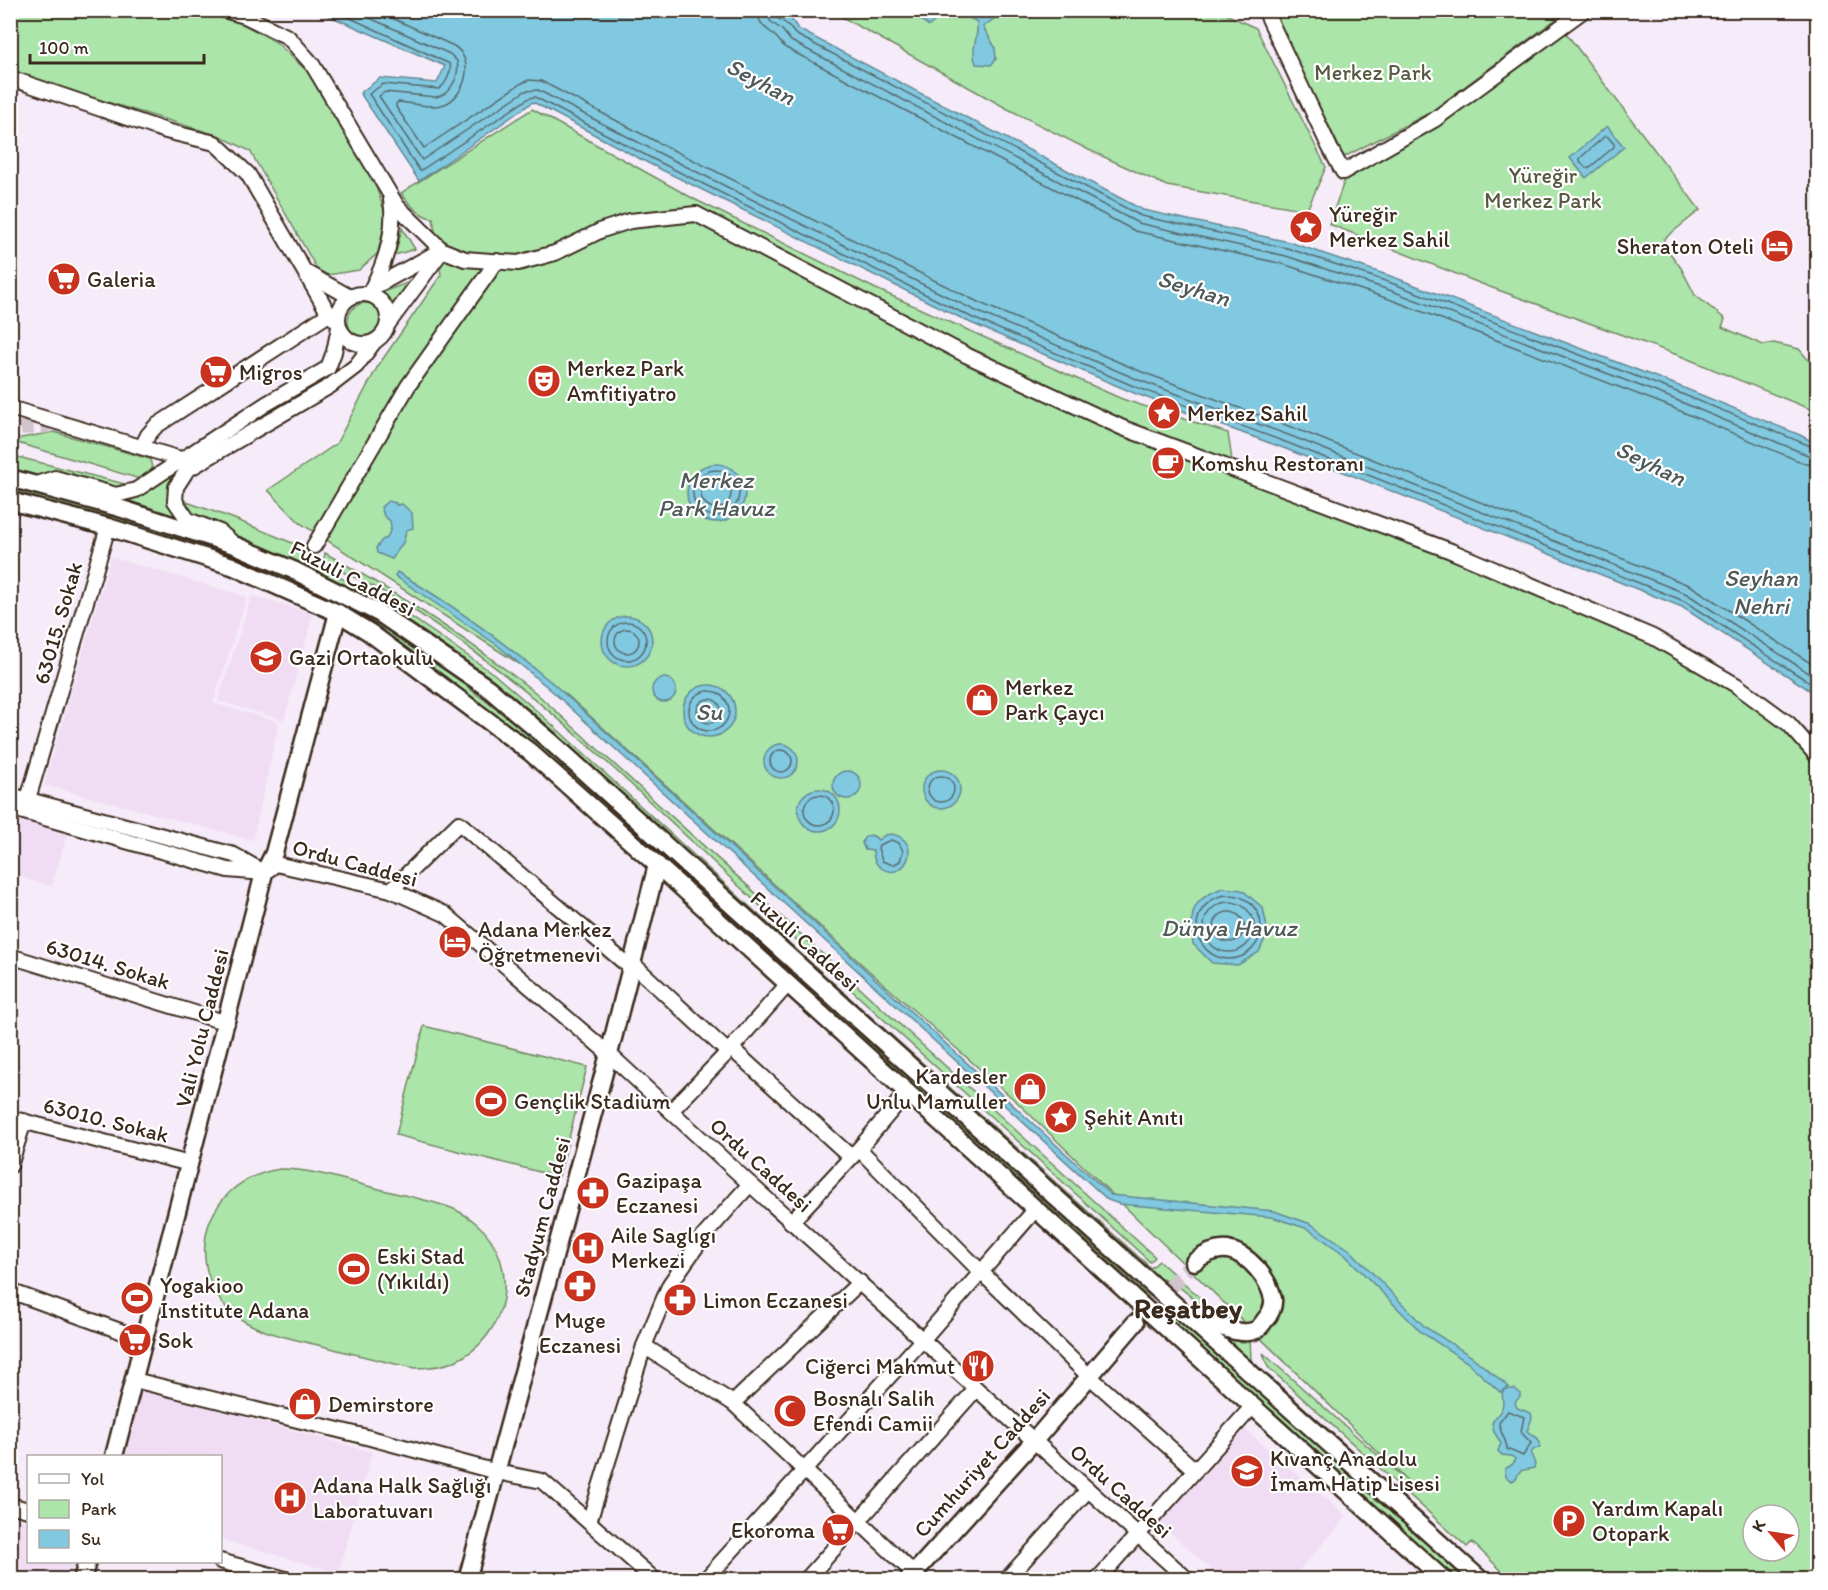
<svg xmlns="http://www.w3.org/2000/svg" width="1828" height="1590" font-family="Itim,sans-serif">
  <rect width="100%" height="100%" fill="#f6ebf8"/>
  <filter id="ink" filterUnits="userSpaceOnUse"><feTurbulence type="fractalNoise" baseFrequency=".0167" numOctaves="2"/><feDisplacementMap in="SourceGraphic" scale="12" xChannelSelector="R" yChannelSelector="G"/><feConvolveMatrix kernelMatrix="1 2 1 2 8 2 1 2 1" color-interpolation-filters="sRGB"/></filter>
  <g filter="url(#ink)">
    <!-- built -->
    <g fill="#f0ddf3">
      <polygon points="111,557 247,597 213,703 279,722 253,840 44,785"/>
      <polygon points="252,595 313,614 284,720 218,701"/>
      <polygon points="20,817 68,831 52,886 11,874 10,850"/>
      <polygon points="140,1386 218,1410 372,1452 338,1573 221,1539 220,1456 117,1456"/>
      <polygon points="1241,1426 1347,1517 1290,1580 1222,1579 1156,1520"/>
      <polygon points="10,1517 28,1522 28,1562 75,1562 69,1579 18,1580 11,1577"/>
    </g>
    <!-- green -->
    <g fill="#abe5aa" stroke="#738864" stroke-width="1.5" fill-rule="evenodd">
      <polygon points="10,11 195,11 241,23 276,42 310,74 370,169 386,216 378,253 359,270 321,276 250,151 220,136 41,82 11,70"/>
      <polygon points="831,11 1219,11 1256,28 1326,167 1307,210 1167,186 1089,150 1006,108"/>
      <polygon points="1549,11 1556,19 1429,113 1344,157 1273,11"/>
      <polygon points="1566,33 1700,210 1664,239 1664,245 1681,268 1695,295 1725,319 1722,327 1763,345 1774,343 1799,349 1817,370 1817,412 1683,357 1487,286 1329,224 1346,176 1437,125"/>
      <path d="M532,109l162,90 180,89 248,111 106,34 6,41 115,41 304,127 81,47 52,40 31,36v814h-307l-38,-37 -5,5 -199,-180 -5,-14 154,137 -399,-387 -151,-134 -301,-275 -266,-171 -32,-33 68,-46 42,-78 63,-91 -8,-57c-13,-1 -25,-15 -32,-25zM1753,1515h36v36h-36z"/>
      <polygon points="402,228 415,249 395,255"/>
      <polygon points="415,280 394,307 380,293"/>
      <circle cx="366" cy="321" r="18"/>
      <polygon points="54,432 150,459 153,472 140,479 11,441 10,440"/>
      <polygon points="10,455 129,485 117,492 52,474 36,476 11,470"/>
      <path d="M192,464v2c-27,16 -29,22 -17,51l-58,-18 22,-4z"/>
      <polygon points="10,486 164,530 238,557 324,593 372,619 423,652 552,753 1147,1295 1198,1338 1465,1579 1455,1579 549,757 420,657 370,624 237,561 163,535 11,490"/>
      <polygon points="181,500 232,518 302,547 325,570 377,596 376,599 321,573 240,539 221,528 190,516"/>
      <path d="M325,553c76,42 143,86 211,140l619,564 -5,5c-125,-116 -252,-228 -377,-344 -121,-112 -243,-241 -386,-324 -19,-11 -39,-19 -58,-29l-5,-5z"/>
      <polygon points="381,599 392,604 494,674 546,719 811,963 1151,1268 1159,1261 1229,1323 1220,1319 1174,1283 1161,1279 1142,1269 544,722 491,678 379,601"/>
      <polygon points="46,810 232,862 230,864 45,812"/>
      <polygon points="424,1026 587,1067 559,1177 396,1135"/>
      <path d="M280,1169c35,0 70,13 103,21 23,6 48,10 71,19 8,4 16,9 23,15 45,39 32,113 -22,137 -13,6 -26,7 -40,7 -28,-5 -57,-13 -85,-20 -50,-13 -109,-18 -123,-77 -4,-17 -3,-34 3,-50 13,-30 38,-47 70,-52z"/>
      <polygon points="1202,1319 1250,1338 1251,1360 1462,1550 1460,1551"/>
    </g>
    <!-- water -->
    <g fill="#80c9e1" stroke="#648993" stroke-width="1.5">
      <polygon points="318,11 776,11 792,20 798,29 1143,210 1289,242 1396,278 1674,384 1800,435 1817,444 1817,695 1682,607 1286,449 1134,393 971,323 648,163 533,102 419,181 360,93 380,78 437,83 445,66"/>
      <path d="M918,11h90l-2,4 -11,3 -12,9 12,20 1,12 -5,6 -15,-1c-6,-15 3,-27 1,-42 -22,-12 -28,-14 -48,4l-11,-8z"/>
      <polygon points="1607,126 1624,147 1586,178 1570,158"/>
      <circle cx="716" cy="493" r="29"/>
      <polygon points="388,501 396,503 396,505 402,504 412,513 413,528 406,530 404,541 392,559 377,553 376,548 382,540 387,538 391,528 390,521 384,516 381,507"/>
      <path d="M397,572c57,33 109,72 159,114l555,509 163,16 37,13 39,26 75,77 46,29 38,31 -9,5 -33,-30 -46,-30 -76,-77 -37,-26 -36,-12 -153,-13 -11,-4 -556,-509 -55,-46 -102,-69z"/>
      <circle cx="627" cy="641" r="25"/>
      <circle cx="664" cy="690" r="12"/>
      <circle cx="709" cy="711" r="26"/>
      <circle cx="781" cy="761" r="17"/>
      <circle cx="941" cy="789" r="19"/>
      <circle cx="847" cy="785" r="14"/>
      <circle cx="819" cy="810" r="21"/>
      <path d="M892,834c33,7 12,50 -11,34 -6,-4 -8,-10 -8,-17l-8,-1 -3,-7 2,-5c5,-4 10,-3 14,2l7,-5z"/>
      <path d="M1223,888l19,2 21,18 5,24 -9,20 -21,13 -26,-2 -19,-19c-3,-30 -3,-45 30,-56z"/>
      <path d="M1507,1389h8l5,4v4l-5,5 2,6 14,5 1,5 -5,13c6,6 14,5 13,16l-7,3 -2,4 4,10 -1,4c-9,3 -15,-1 -17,10l-5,3 -6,-4 -1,-8 8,-5 2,-5 -4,-3 -9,-1 -4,-4 3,-8 -7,-11 -2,-9c8,-13 13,-12 10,-30z"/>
    </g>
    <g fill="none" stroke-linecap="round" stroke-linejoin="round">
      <!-- shore -->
      <g stroke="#576a6c" stroke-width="1.5">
        <path d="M333,10l117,54c2,7 -4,20 -11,25l-56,-5 -14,10 51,77 109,-73 6,-1 116,61 322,160 163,69 152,56 396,158 134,87"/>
        <path d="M352,10l98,44 7,7c3,14 -6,34 -21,36l-51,-5 -6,4 43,64 103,-69 13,-1 117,61 321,160 163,69 152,56 396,158 131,85"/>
        <path d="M374,10l80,36c22,14 11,50 -9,58 -13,5 -33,-1 -47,-2l-2,2v3l28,41 96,-64 9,-4 12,1 118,62 321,160 162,69 152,56 397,158 127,82"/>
        <path d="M758,10c0,16 9,18 18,27 4,4 6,8 10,11l349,183 148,33 106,35 277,106 140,59 12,2"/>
        <polyline points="767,10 770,21 782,30 791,41 1138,223 1286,256 1392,291 1669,397 1810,456 1818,457"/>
        <polyline points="774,10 776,17 788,25 795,34 1141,216 1287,248 1394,284 1672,390 1818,449"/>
        <polygon points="1605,136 1608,137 1614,144 1614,147 1589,168 1586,168 1580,161 1580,158"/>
        <circle cx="716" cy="493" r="23"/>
        <circle cx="716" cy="493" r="15"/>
        <circle cx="627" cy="641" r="19"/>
        <circle cx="627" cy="641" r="12"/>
        <circle cx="709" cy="711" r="20"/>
        <circle cx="709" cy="711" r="12"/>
        <circle cx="781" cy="761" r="11"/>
        <circle cx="941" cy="789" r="13"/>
        <circle cx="819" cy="810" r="15"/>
        <polygon points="891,840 899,843 903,851 900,861 893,865 882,861 878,848 879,845"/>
        <circle cx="1229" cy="927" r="32"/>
        <circle cx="1229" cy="927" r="25"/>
        <circle cx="1229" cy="927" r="15"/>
        <path d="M1508,1411l16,6 -3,15 10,11 -8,13 -16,-7c-1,-12 -8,-17 -8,-26z"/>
      </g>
      <!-- minor-tunnel -->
      <polyline stroke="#d1c4cc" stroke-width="14" stroke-dasharray="14 7" stroke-linecap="butt" points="10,447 14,436 21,428 50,426"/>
      <!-- major-tunnel -->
      <polyline stroke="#d1c4cc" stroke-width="16" stroke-dasharray="16 8" stroke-linecap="butt" points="1135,1323 1194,1262"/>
      <!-- minor casing -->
      <g stroke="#3b2a1e" stroke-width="18">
        <g id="minor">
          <polyline points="224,10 245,16 288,37 312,64 397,206 442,250 465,259 518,263 555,253 602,230 630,221 696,214 968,356 1123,428 1451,551 1653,637 1736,685 1789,724 1818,757"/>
          <polyline points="1265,10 1330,148 1343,172 1434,120 1584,10"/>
          <polyline points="10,78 166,131 215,143 248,174 329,314 338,322"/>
          <polyline points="307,273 350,297"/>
          <path d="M372,288c14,-27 24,-58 19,-88"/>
          <polyline points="372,288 442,250"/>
          <circle cx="363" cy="319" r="25"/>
          <polyline points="388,324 439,255"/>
          <polyline points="10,408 184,460"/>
          <polyline points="142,447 148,435 156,426 329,314"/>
          <polyline points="36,484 55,478 116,495 136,490 266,404 328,368 334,352 339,327"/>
          <polyline points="233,543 220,532 188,520 175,501 176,487 187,470 330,386 356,366 374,342"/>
          <polyline points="314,546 408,386 497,261"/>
          <polyline points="10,795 234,855 260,870"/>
          <polyline points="28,799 108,527"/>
          <polyline points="10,808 228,870 264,873 276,864 391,890 445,914 609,1054 750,1184 1188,1580"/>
          <polyline points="391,890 459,823 625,963 633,964 728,1052"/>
          <polyline points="10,956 227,1023"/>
          <polyline points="731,1048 851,1157"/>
          <polyline points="671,1111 728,1052 788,984"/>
          <polyline points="10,1118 190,1164"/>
          <polyline points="859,1149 980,1271 1090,1377 1195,1470"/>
          <polyline points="10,1166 24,1121"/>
          <polyline points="791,1222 859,1149 907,1092"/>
          <polyline points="10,1291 145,1340"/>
          <polyline points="644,1346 733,1403 921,1580"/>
          <polyline points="134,1380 359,1435 497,1472 542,1481 655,1580"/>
          <polyline points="733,1403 860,1282"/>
          <polyline points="10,1505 28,1510"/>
          <polyline points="589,1522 644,1346 670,1284 703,1237 750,1184"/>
          <polyline points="220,1561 289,1580"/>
          <polyline points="705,1580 923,1339 1035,1210"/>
          <polyline points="806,1580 976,1389"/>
          <polyline points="1006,1580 1088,1490"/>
          <polyline points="1097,1580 1252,1407"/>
        </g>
      </g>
      <!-- major casing -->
      <g stroke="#3b2a1e" stroke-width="21">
        <g id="major">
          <polyline points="10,478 116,507 237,546 293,570 379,613 488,688 550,741 1257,1379 1481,1580"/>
          <polyline points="10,501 108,527 232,566 338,613 369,632 530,752 657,865 1444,1580"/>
          <path d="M1194,1262c9,-7 21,-14 34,-12 21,4 41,29 45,49 1,7 -3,16 -8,21 -2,3 -6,8 -9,10 -17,8 -47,-8 -62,-16"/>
          <polyline points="114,1456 264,873 274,853 338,613"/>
          <polyline points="82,1580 87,1562"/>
          <polyline points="467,1580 609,1054 657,865"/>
          <polyline points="908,1580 1034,1441 1135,1323"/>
        </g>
      </g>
      <!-- minor -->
      <use href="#minor" stroke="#fff" stroke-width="14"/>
      <!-- major -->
      <use href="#major" stroke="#fff" stroke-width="16"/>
    </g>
  </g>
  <!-- icons -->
  <defs>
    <g id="sight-disc" transform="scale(1.725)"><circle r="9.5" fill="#c8321e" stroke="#fff"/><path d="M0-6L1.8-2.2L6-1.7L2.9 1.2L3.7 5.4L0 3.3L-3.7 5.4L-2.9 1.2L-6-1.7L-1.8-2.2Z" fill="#fff"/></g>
    <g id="hotel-disc" transform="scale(1.725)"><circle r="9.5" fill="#c8321e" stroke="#fff"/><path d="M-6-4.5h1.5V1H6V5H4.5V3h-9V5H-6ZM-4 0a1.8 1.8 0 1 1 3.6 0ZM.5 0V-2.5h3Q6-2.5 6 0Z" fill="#fff"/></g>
    <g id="supermarket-disc" transform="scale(1.725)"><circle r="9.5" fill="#c8321e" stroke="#fff"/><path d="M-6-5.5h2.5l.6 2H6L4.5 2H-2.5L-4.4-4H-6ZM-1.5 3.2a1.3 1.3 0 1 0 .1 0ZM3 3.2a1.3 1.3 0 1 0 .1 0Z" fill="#fff"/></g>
    <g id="theatre-disc" transform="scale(1.725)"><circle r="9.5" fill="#c8321e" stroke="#fff"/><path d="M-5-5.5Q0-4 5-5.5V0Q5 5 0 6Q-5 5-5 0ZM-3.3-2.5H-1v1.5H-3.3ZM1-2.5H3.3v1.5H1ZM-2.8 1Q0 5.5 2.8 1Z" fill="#fff"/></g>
    <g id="cafe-disc" transform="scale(1.725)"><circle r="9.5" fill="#c8321e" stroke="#fff"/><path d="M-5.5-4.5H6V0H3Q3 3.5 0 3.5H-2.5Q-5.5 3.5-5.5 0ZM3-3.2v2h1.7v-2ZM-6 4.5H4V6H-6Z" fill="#fff"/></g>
    <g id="school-disc" transform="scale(1.725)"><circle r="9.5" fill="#c8321e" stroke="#fff"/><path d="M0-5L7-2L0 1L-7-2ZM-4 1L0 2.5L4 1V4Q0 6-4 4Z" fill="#fff"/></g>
    <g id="shop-disc" transform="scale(1.725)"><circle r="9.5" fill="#c8321e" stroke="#fff"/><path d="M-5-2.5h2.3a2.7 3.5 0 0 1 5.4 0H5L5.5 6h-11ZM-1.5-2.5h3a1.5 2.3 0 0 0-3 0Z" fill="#fff"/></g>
    <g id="stadium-disc" transform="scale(1.725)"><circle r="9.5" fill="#c8321e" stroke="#fff"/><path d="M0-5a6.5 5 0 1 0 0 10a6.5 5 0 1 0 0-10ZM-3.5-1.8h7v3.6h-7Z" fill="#fff"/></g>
    <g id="pharmacy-disc" transform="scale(1.725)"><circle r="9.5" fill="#c8321e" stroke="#fff"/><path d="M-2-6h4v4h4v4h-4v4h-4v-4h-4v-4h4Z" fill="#fff"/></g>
    <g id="hospital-disc" transform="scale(1.725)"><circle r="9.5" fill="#c8321e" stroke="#fff"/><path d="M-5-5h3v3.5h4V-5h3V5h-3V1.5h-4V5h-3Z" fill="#fff"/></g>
    <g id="restaurant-disc" transform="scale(1.725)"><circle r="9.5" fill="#c8321e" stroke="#fff"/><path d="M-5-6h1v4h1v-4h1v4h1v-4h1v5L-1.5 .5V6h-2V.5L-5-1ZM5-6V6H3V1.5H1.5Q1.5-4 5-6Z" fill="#fff"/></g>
    <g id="mosque-disc" transform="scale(1.725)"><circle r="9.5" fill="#c8321e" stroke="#fff"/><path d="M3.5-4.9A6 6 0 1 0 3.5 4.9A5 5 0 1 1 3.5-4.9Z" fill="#fff"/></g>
    <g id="parking-disc" transform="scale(1.725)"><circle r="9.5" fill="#c8321e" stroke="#fff"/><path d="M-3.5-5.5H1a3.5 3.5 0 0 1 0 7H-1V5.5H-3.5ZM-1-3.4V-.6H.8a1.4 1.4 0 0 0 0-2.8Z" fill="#fff"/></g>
  </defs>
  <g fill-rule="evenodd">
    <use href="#sight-disc" x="1306" y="227"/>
    <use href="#hotel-disc" x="1777" y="246"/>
    <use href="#supermarket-disc" x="64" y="279"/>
    <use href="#supermarket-disc" x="216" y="372"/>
    <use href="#theatre-disc" x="544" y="381"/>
    <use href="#sight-disc" x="1164" y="413"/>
    <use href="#cafe-disc" x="1168" y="463"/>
    <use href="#school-disc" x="266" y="657"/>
    <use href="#shop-disc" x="982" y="700"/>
    <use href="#hotel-disc" x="455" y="942"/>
    <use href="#shop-disc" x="1030" y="1089"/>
    <use href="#stadium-disc" x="491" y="1101"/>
    <use href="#sight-disc" x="1061" y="1117"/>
    <use href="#pharmacy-disc" x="593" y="1193"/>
    <use href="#hospital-disc" x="588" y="1248"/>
    <use href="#stadium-disc" x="354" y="1269"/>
    <use href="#pharmacy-disc" x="580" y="1286"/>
    <use href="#stadium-disc" x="137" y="1298"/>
    <use href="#pharmacy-disc" x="680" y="1300"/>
    <use href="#supermarket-disc" x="135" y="1340"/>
    <use href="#restaurant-disc" x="978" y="1366"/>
    <use href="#shop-disc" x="305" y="1404"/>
    <use href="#mosque-disc" x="790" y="1411"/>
    <use href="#school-disc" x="1247" y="1471"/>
    <use href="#hospital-disc" x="290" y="1498"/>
    <use href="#parking-disc" x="1569" y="1521"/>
    <use href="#supermarket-disc" x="838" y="1530"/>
  </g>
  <g text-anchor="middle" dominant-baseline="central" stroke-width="4.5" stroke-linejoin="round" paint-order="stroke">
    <!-- park labels -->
    <g font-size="22" fill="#575941" stroke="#fff">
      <text x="1373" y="72">Merkez Park</text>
      <text x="1543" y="175">Yüreğir<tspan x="1543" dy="25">Merkez Park</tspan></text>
    </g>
    <!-- poi labels -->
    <g font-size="22" fill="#3b2a1e" stroke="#fff" text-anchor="start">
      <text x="1329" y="214">Yüreğir<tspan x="1329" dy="25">Merkez Sahil</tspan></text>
      <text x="1754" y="246" text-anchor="end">Sheraton Oteli</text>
      <text x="87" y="279">Galeria</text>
      <text x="567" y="368">Merkez Park<tspan x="567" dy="25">Amfitiyatro</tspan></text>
      <text x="239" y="372">Migros</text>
      <text x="1187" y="413">Merkez Sahil</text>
      <text x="1191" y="463">Komshu Restoranı</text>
      <text x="289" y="657">Gazi Ortaokulu</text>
      <text x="1005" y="687">Merkez<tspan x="1005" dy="25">Park Çaycı</tspan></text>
      <text x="478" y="929">Adana Merkez<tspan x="478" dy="25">Öğretmenevi</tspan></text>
      <text x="1007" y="1076" text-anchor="end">Kardesler<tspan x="1007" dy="25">Unlu Mamuller</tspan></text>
      <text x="514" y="1101">Gençlik Stadium</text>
      <text x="1084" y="1117">Şehit Anıtı</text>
      <text x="616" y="1180">Gazipaşa<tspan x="616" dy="25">Eczanesi</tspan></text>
      <text x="611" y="1235">Aile Saglıgı<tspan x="611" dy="25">Merkezi</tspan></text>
      <text x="377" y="1256">Eski Stad<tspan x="377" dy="25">(Yıkıldı)</tspan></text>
      <text x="160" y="1285">Yogakioo<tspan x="160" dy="25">Institute Adana</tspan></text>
      <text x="703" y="1300">Limon Eczanesi</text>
      <text x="580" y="1320" text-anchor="middle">Muge<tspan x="580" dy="25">Eczanesi</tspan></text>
      <text x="158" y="1340">Sok</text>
      <text x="955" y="1366" text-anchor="end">Ciğerci Mahmut</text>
      <text x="813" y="1398">Bosnalı Salih<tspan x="813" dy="25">Efendi Camii</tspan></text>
      <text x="328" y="1404">Demirstore</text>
      <text x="1270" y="1458">Kıvanç Anadolu<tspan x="1270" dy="25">İmam Hatip Lisesi</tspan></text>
      <text x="313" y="1485">Adana Halk Sağlığı<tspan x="313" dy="25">Laboratuvarı</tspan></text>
      <text x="1592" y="1508">Yardım Kapalı<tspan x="1592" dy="25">Otopark</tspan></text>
      <text x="815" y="1530" text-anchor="end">Ekoroma</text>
    </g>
    <!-- street labels -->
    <g font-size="22" fill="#3b2a1e" stroke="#fff">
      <text transform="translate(353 578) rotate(28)">Fuzuli Caddesi</text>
      <text transform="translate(58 623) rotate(-74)">63015. Sokak</text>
      <text transform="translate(355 863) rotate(15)">Ordu Caddesi</text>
      <text transform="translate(805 941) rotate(42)">Fuzuli Caddesi</text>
      <text transform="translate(108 964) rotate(17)">63014. Sokak</text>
      <text transform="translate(202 1028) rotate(-76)">Vali Yolu Caddesi</text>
      <text transform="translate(106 1120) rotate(14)">63010. Sokak</text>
      <text transform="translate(761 1165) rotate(42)">Ordu Caddesi</text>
      <text transform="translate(542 1217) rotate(-75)">Stadyum Caddesi</text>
      <text transform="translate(982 1463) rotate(-48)">Cumhuriyet Caddesi</text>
      <text transform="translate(1121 1491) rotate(42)">Ordu Caddesi</text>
    </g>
    <!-- water labels -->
    <g font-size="24" font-style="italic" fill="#505a58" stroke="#fff">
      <text transform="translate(761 81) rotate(28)">Seyhan</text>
      <text transform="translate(1194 288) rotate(17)">Seyhan</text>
      <text transform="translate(1651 463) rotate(26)">Seyhan</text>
      <text x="716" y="479">Merkez<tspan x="716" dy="28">Park Havuz</tspan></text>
      <text x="1761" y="577">Seyhan<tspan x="1761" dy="28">Nehri</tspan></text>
      <text x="709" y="711">Su</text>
      <text x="1229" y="927">Dünya Havuz</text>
    </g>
    <!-- district labels -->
    <g font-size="28" font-weight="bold" fill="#3b2a1e" stroke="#fff">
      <text x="1188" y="1308">Reşatbey</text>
    </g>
  </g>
  <!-- margin -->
  <rect width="1828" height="1590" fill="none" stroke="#fff" stroke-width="36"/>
  <rect x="18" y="18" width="1792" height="1554" fill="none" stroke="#3b2a1e" stroke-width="2" filter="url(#ink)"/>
  <!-- legend -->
  <rect x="27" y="1455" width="195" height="108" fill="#ffffff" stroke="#b1aaa5" stroke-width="1.5"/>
  <rect x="39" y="1474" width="30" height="9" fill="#ffffff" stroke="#b1aaa5" stroke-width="1.5"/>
  <text x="81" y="1485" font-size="18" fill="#3b2a1e">Yol</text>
  <rect x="39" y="1500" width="30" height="18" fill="#abe5aa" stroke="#b1aaa5" stroke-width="1.5"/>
  <text x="81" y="1515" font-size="18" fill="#3b2a1e">Park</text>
  <rect x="39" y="1530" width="30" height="18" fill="#80c9e1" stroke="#b1aaa5" stroke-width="1.5"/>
  <text x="81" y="1545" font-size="18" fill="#3b2a1e">Su</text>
  <!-- north arrow -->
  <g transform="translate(1771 1533) rotate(299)"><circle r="28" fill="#ffffff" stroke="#b1aaa5" stroke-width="1.5"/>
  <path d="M0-4.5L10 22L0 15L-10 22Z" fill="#c8321e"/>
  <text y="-9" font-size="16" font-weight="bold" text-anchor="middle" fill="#3b2a1e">K</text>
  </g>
  <!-- scale -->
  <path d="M30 54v9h174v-9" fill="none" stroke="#3b2a1e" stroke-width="3"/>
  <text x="39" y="54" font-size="18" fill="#3b2a1e" stroke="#ffffff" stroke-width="4.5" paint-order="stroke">100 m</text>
</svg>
